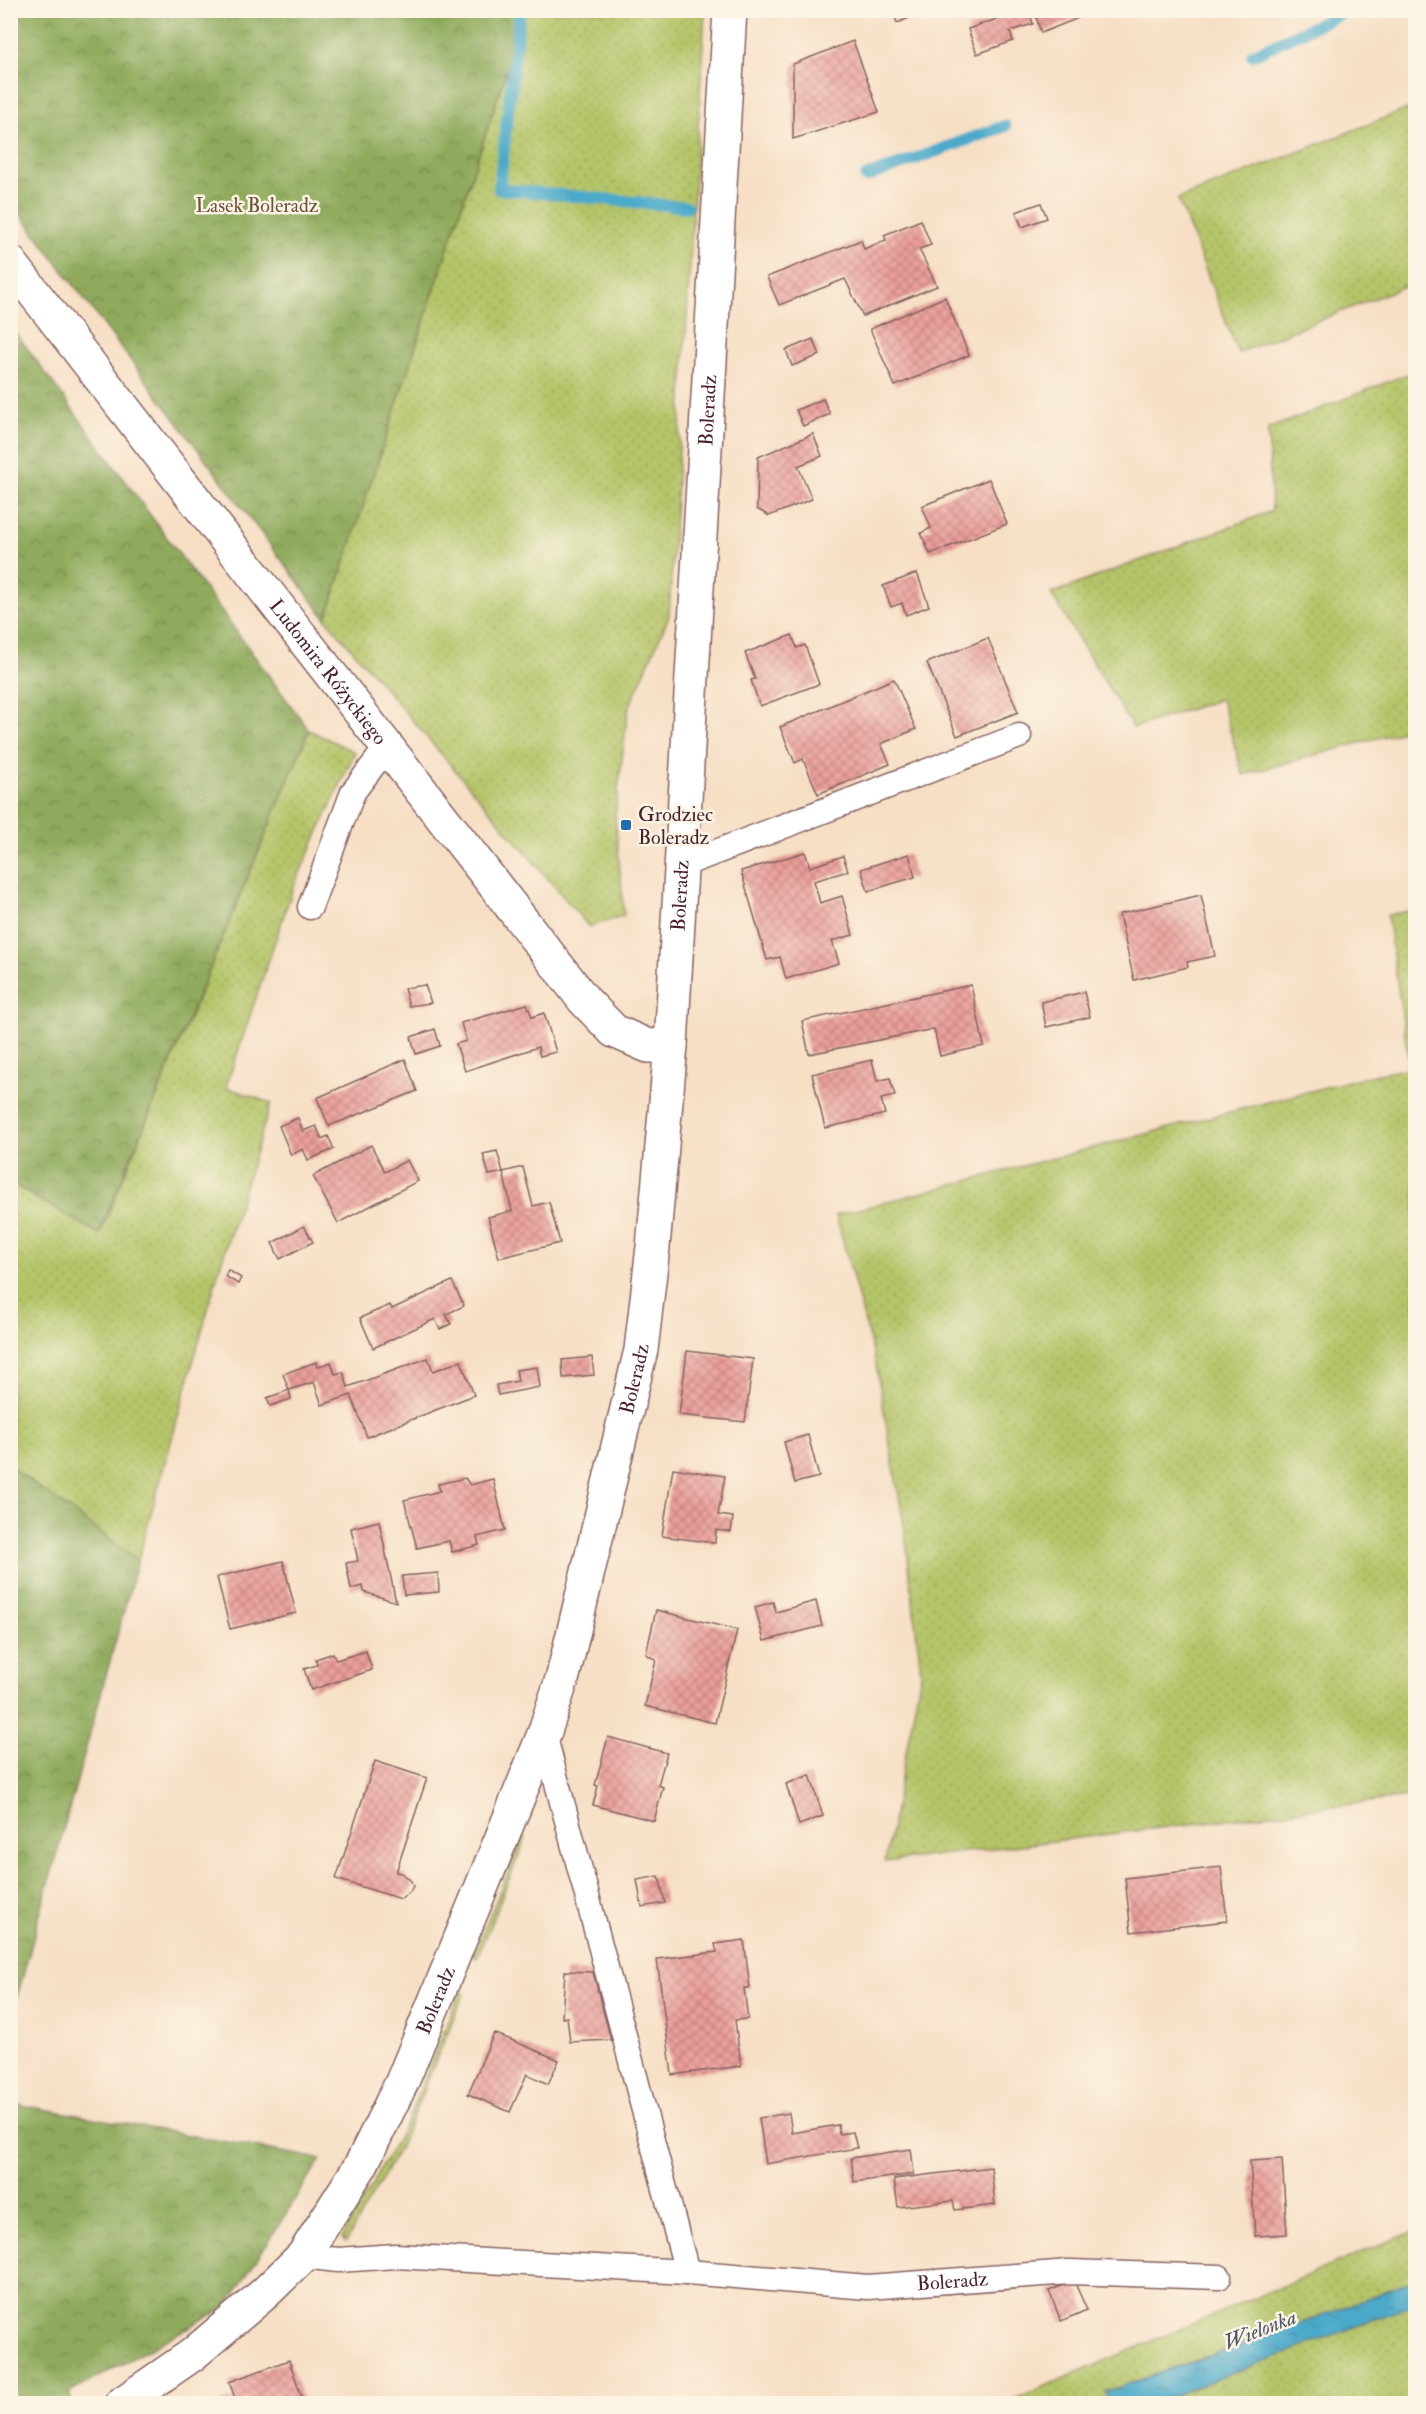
<svg xmlns="http://www.w3.org/2000/svg" width="1426" height="2414" font-family="'IM FELL Double Pica',serif">
  <defs>
    <pattern id="grass-dots" width="8" height="8" patternUnits="userSpaceOnUse" patternTransform="scale(1.5)"><rect width="8" height="8" fill="#b4c467"/><path d="M2 2h.1M6 6h.1" fill="none" stroke="#9ca85a" stroke-width="1.8" stroke-linecap="round"/></pattern>
    <pattern id="forest-crowns" width="20" height="18" patternUnits="userSpaceOnUse" patternTransform="scale(1.5)"><rect width="20" height="18" fill="#8faa5c"/><path d="M2 6a3 3 0 1 1 6 0M12 15a3 3 0 1 1 6 0" fill="none" stroke="#778a4c"/></pattern>
    <pattern id="water-ripples" width="26" height="14" patternUnits="userSpaceOnUse" patternTransform="scale(1.5)"><rect width="26" height="14" fill="#4caaca"/><path d="M2 4q2-2 4 0t4 0M15 11q2-2 4 0t4 0" fill="none" stroke="#418aa4"/></pattern>
    <pattern id="building-cross-hatch" width="8" height="8" patternUnits="userSpaceOnUse" patternTransform="scale(1.5)"><rect width="8" height="8" fill="#eb9f9a"/><path d="M0 0l8 8M0 8l8-8" fill="none" stroke="#c0817e"/></pattern>
  </defs>
  <rect width="100%" height="100%" fill="#fcf5e5"/>
  <filter id="ink" filterUnits="userSpaceOnUse"><feTurbulence type="fractalNoise" baseFrequency=".0167" numOctaves="2"/><feDisplacementMap in="SourceGraphic" scale="12" xChannelSelector="R" yChannelSelector="G"/><feConvolveMatrix kernelMatrix="1 2 1 2 8 2 1 2 1" color-interpolation-filters="sRGB"/></filter>
  <filter id="wash" filterUnits="userSpaceOnUse"><feTurbulence type="fractalNoise" baseFrequency=".008" numOctaves="4" result="noise"/><feDisplacementMap in="SourceGraphic" scale="24" xChannelSelector="R" yChannelSelector="G"/><feGaussianBlur stdDeviation="1.35" result="paint"/><feColorMatrix in="noise" values="0 0 0 0 0 0 0 0 0 0 0 0 0 0 0 0 0 1.4 0 .05"/><feComposite in="paint" operator="in"/></filter>
  <g filter="url(#wash)">
    <rect width="100%" height="100%" fill="#f6dfc5"/>
    <!-- grass -->
    <g fill="url(#grass-dots)" stroke="#7f7249" stroke-width="1.5">
      <polygon points="526,11 705,11 669,616 628,710 615,816 624,915 589,927 326,619"/>
      <polygon points="1415,106 1415,282 1238,353 1178,199"/>
      <polygon points="1415,371 1415,728 1243,775 1221,699 1133,728 1051,594 1272,511 1268,429"/>
      <polygon points="309,730 355,752 293,888 226,1087 271,1103 218,1273 138,1560 11,1467 11,1183 100,1234"/>
      <polygon points="1415,910 1415,1796 885,1862 921,1673 905,1531 875,1360 836,1215 1364,1077 1410,1068 1387,915"/>
      <polygon points="523,1837 526,1838 477,1957 473,1955"/>
      <polygon points="461,1989 464,1993 400,2147 346,2242 342,2237 406,2124"/>
      <polygon points="1415,2231 1415,2403 1003,2404 1386,2242"/>
    </g>
    <!-- forest -->
    <g fill="url(#forest-crowns)" stroke="#6c6444" stroke-width="1.5">
      <polygon points="11,10 526,11 326,619 11,202"/>
      <polygon points="10,325 309,730 99,1234 11,1183"/>
      <polygon points="11,1467 138,1560 11,2019"/>
      <polygon points="10,2103 321,2159 226,2307 69,2393 72,2403 11,2403"/>
    </g>
    <!-- water -->
    <polygon fill="url(#water-ripples)" stroke="#4b647a" stroke-width="1.5" points="1415,2280 1415,2304 1154,2403 1112,2403 1105,2392 1270,2335"/>
    <g fill="none" stroke-linecap="round" stroke-linejoin="round">
      <!-- stream -->
      <g stroke="#4caaca" stroke-width="12">
        <polyline points="520,10 499,189 687,207"/>
        <polyline points="1252,55 1349,10"/>
        <polyline points="866,177 1005,126"/>
      </g>
    </g>
    <g id="blocks">
      <!-- building -->
      <g fill="url(#building-cross-hatch)">
        <polygon points="893,10 927,10 927,11 897,23"/>
        <polygon points="1022,10 1029,10 1033,24 1010,31 1013,41 977,54 968,29"/>
        <polygon points="1034,10 1096,10 1096,11 1041,33"/>
        <polygon points="853,41 879,112 793,139 793,64"/>
        <polygon points="1041,203 1047,218 1022,227 1016,212"/>
        <polygon points="921,220 931,245 919,249 937,286 863,316 845,279 779,305 767,277 861,240 864,249 886,240 884,235"/>
        <polygon points="945,297 969,355 895,386 870,329"/>
        <polygon points="813,339 820,355 792,366 786,350"/>
        <polygon points="823,399 830,414 803,426 796,410"/>
        <polygon points="813,434 822,456 798,466 812,499 769,516 757,509 758,457"/>
        <polygon points="989,479 1007,524 930,554 921,533 931,528 922,506"/>
        <polygon points="917,573 929,606 906,615 902,603 891,607 883,586"/>
        <polygon points="792,635 797,648 805,645 819,684 760,706 751,680 755,679 745,653"/>
        <polygon points="988,638 1018,712 957,736 927,663"/>
        <polygon points="894,679 916,729 881,744 890,764 818,794 803,759 795,763 780,727"/>
        <polygon points="805,852 810,867 843,856 848,871 814,881 820,903 842,896 853,935 832,941 839,963 786,979 780,957 767,960 741,871"/>
        <polygon points="909,854 915,877 868,891 861,869"/>
        <polygon points="1201,895 1215,956 1187,962 1188,967 1134,980 1119,914"/>
        <polygon points="425,985 431,1003 409,1006 404,988"/>
        <polygon points="971,985 984,1046 940,1056 934,1029 809,1054 802,1021"/>
        <polygon points="1084,992 1090,1017 1046,1027 1041,1002"/>
        <polygon points="527,1004 532,1017 544,1013 556,1052 540,1056 538,1047 465,1071 456,1044 466,1041 461,1023"/>
        <polygon points="435,1029 440,1046 416,1054 411,1037"/>
        <polygon points="405,1059 417,1091 329,1126 317,1098"/>
        <polygon points="872,1060 877,1081 890,1078 895,1096 881,1099 885,1114 825,1128 812,1074"/>
        <polygon points="298,1118 303,1131 316,1126 322,1139 328,1136 334,1149 308,1160 303,1149 291,1155 279,1126"/>
        <polygon points="371,1145 385,1172 407,1160 418,1181 338,1223 313,1176"/>
        <polygon points="497,1151 503,1172 489,1175 483,1154"/>
        <polygon points="523,1167 533,1206 549,1202 560,1243 499,1258 488,1217 512,1211 503,1172"/>
        <polygon points="304,1226 313,1242 280,1259 272,1243"/>
        <polygon points="228,1270 241,1278 238,1284 225,1276"/>
        <polygon points="452,1281 464,1306 446,1314 451,1324 440,1329 435,1319 373,1348 360,1318 390,1305 392,1309"/>
        <polygon points="687,1351 753,1359 745,1422 679,1415"/>
        <polygon points="592,1357 594,1375 563,1378 562,1360"/>
        <polygon points="428,1358 433,1371 461,1361 474,1395 367,1437 351,1395 322,1405 314,1382 289,1390 283,1374 316,1362 317,1367 331,1362 335,1374 343,1372 348,1387"/>
        <polygon points="537,1367 540,1387 498,1395 496,1385 518,1381 516,1370"/>
        <polygon points="289,1390 291,1399 270,1406 267,1398"/>
        <polygon points="808,1435 819,1477 795,1483 784,1442"/>
        <polygon points="673,1468 725,1476 718,1515 733,1517 731,1532 716,1530 715,1543 662,1536"/>
        <polygon points="465,1478 470,1485 493,1479 505,1530 477,1537 479,1545 452,1552 449,1541 417,1548 404,1500 440,1491 438,1484"/>
        <polygon points="379,1521 396,1602 364,1592 363,1586 351,1589 346,1563 358,1561 351,1528"/>
        <polygon points="283,1561 296,1613 230,1629 217,1577"/>
        <polygon points="438,1573 439,1592 404,1595 402,1576"/>
        <polygon points="816,1601 822,1626 764,1641 755,1607 773,1602 776,1612"/>
        <polygon points="656,1610 737,1630 715,1723 645,1706 656,1660 646,1654"/>
        <polygon points="366,1651 372,1670 311,1690 304,1669 317,1665 316,1659 333,1653 336,1660"/>
        <polygon points="608,1737 667,1753 658,1785 663,1787 654,1821 593,1805 598,1786 595,1785"/>
        <polygon points="375,1761 427,1778 396,1872 402,1873 411,1881 413,1886 410,1892 401,1899 336,1879"/>
        <polygon points="810,1775 823,1816 799,1825 786,1784"/>
        <polygon points="1221,1867 1227,1921 1131,1932 1125,1878"/>
        <polygon points="659,1876 665,1903 642,1907 637,1880"/>
        <polygon points="744,1940 750,1988 744,1988 748,2019 735,2020 741,2066 672,2075 657,1959 717,1952 715,1944"/>
        <polygon points="565,1971 593,1972 611,2040 570,2042 567,2017 562,2018"/>
        <polygon points="494,2033 559,2060 548,2084 527,2074 510,2112 468,2094"/>
        <polygon points="789,2113 792,2133 838,2125 839,2134 853,2132 857,2148 766,2164 759,2118"/>
        <polygon points="911,2149 914,2174 854,2182 851,2158"/>
        <polygon points="1282,2159 1287,2234 1255,2236 1250,2161"/>
        <polygon points="991,2167 995,2205 955,2210 953,2201 898,2207 894,2179"/>
        <polygon points="1074,2281 1087,2310 1061,2321 1049,2291"/>
        <polygon points="289,2360 304,2404 220,2404 235,2398 229,2382"/>
      </g>
    </g>
  </g>
  <g filter="url(#ink)">
    <use href="#blocks" fill-opacity="0" stroke="#866261" stroke-width="1.5"/>
    <g fill="none" stroke-linecap="round" stroke-linejoin="round">
      <!-- service casing -->
      <g stroke="#866261" stroke-width="27">
        <g id="service">
          <polyline points="682,865 1019,736"/>
          <polyline points="310,907 353,792 387,747"/>
          <polyline points="544,1734 687,2272"/>
          <path id="s1" d="M303,2256l35,4 58,-4 291,16 181,15 202,-15 149,5"/>
        </g>
      </g>
      <!-- minor casing -->
      <g stroke="#866261" stroke-width="36">
        <g id="minor">
          <path id="s2" d="M10,262l574,738 30,31 34,15 23,-1"/>
        </g>
      </g>
      <!-- tertiary casing -->
      <g stroke="#866261" stroke-width="36">
        <g id="tertiary">
          <path id="s3" d="M121,2404l71,-49 73,-62 38,-37 58,-91 41,-83 142,-348 19,-58 78,-326 12,-103 18,-202 59,-1035"/>
        </g>
      </g>
      <!-- service -->
      <use href="#service" stroke="#fff" stroke-width="24"/>
      <!-- minor -->
      <use href="#minor" stroke="#fff" stroke-width="33"/>
      <!-- tertiary -->
      <use href="#tertiary" stroke="#fff" stroke-width="33"/>
    </g>
  </g>
  <!-- markers -->
  <rect fill="#1f6fb2" stroke="#fcf5e5" stroke-width="2" x="620" y="819" width="12" height="12" rx="3"/>
  <g text-anchor="middle" dominant-baseline="central" stroke-width="5" stroke-linejoin="round" paint-order="stroke">
    <!-- park labels -->
    <g font-size="20" fill="#6a513d" stroke="#fcf5e5">
      <text x="257" y="205">Lasek Boleradz</text>
    </g>
    <!-- street labels -->
    <g font-size="20" fill="#4a1f2b" stroke="#fcf5e5">
      <text stroke="none"><textPath href="#s3" startOffset="2150">Boleradz</textPath></text>
      <text stroke="none"><textPath href="#s2" startOffset="519">Ludomira Różyckiego</textPath></text>
      <text stroke="none"><textPath href="#s3" startOffset="1664">Boleradz</textPath></text>
      <text stroke="none"><textPath href="#s3" startOffset="1178">Boleradz</textPath></text>
      <text stroke="none"><textPath href="#s3" startOffset="524">Boleradz</textPath></text>
      <text stroke="none"><textPath href="#s1" startOffset="651">Boleradz</textPath></text>
    </g>
    <!-- poi labels -->
    <g font-size="20" fill="#4a1f2b" stroke="#fcf5e5" text-anchor="start">
      <text x="638" y="814">Grodziec<tspan x="638" dy="23">Boleradz</tspan></text>
    </g>
    <!-- water labels -->
    <g font-size="21" font-style="italic" fill="#4b576b" stroke="#fcf5e5">
      <text transform="translate(1260 2330) rotate(-21)">Wielonka</text>
    </g>
  </g>
  <!-- margin -->
  <rect width="1426" height="2414" fill="none" stroke="#fcf5e5" stroke-width="36"/>
</svg>
